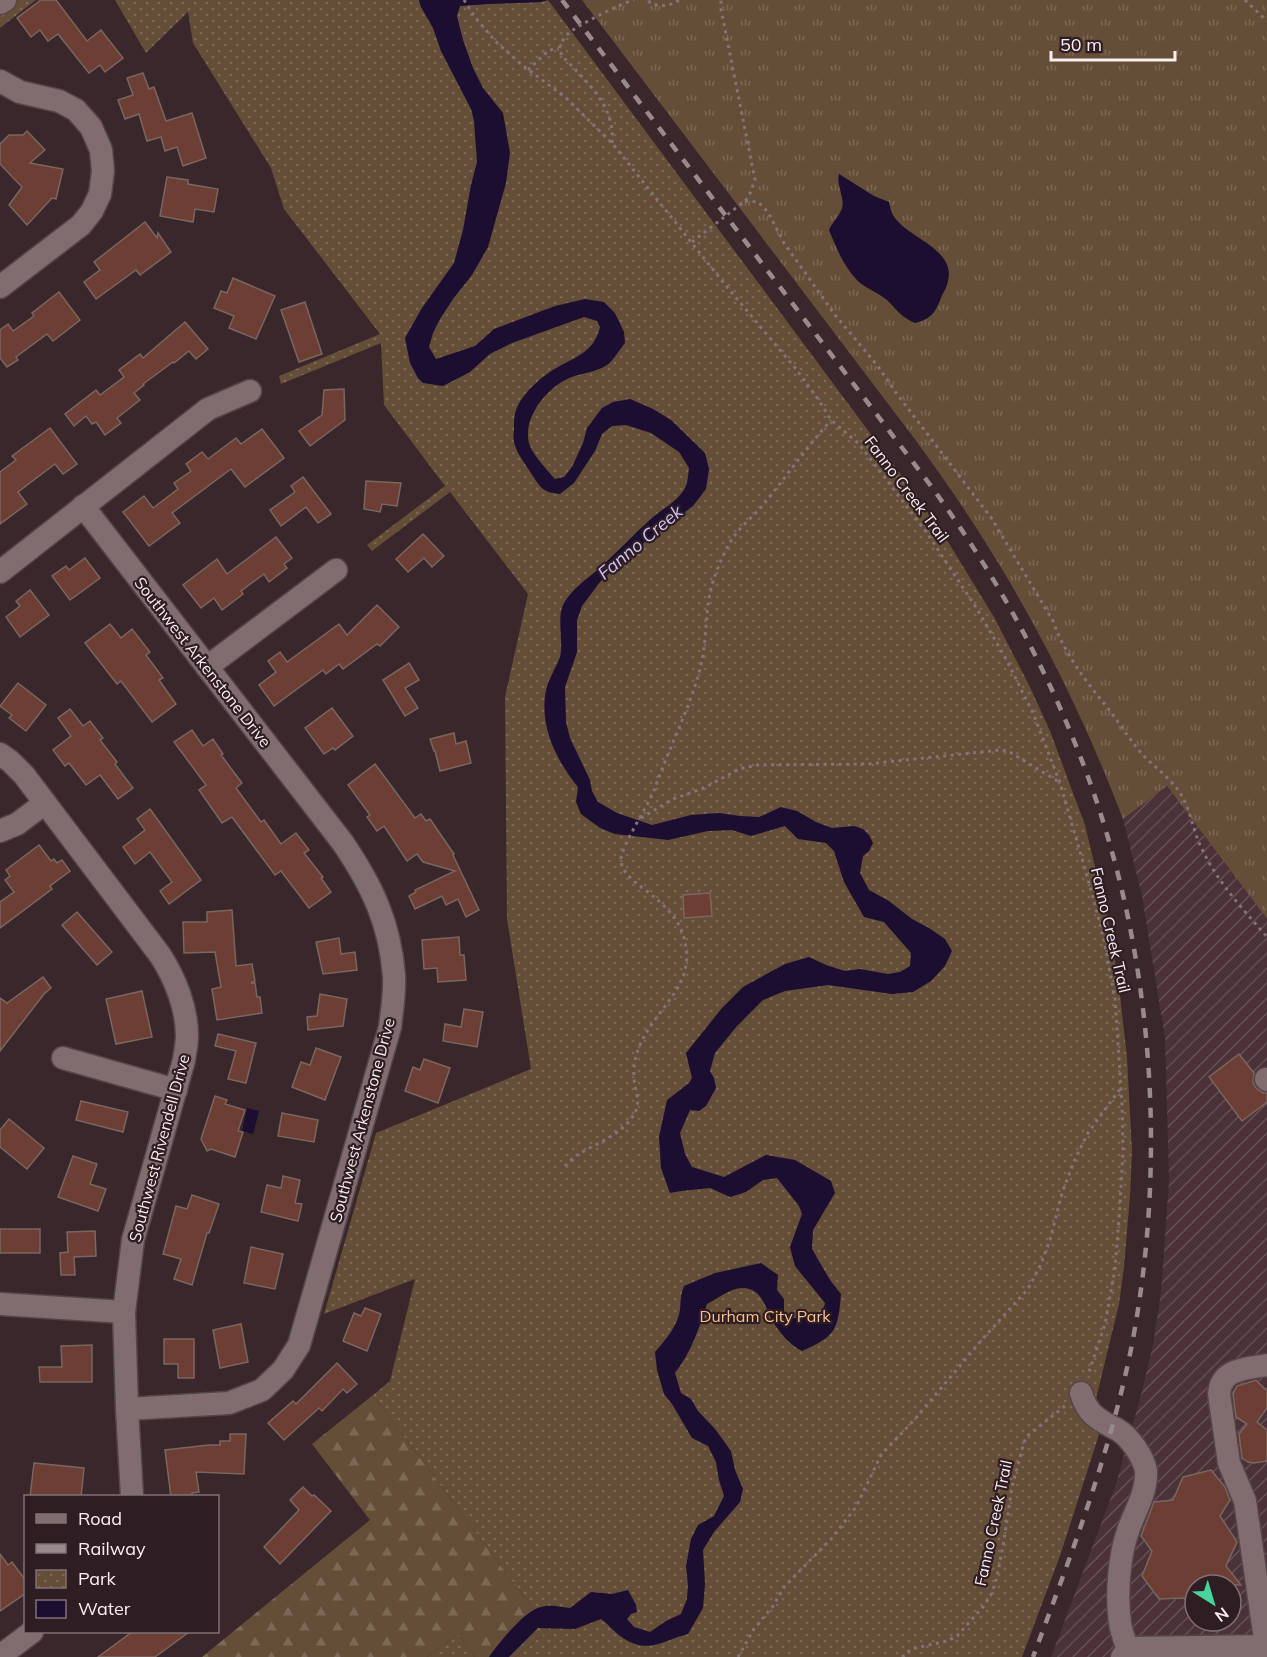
<svg xmlns="http://www.w3.org/2000/svg" width="1267" height="1657" font-family="Mulish,sans-serif">
  <defs>
    <pattern id="industrial-furrows" width="10" height="10" patternUnits="userSpaceOnUse" patternTransform="scale(1.5)"><rect width="10" height="10" fill="#4a3238"/><path d="M-1 1l2-2M0 10L10 0M9 11l2-2" fill="none" stroke="#655055"/></pattern>
    <pattern id="grass-tufts" width="24" height="20" patternUnits="userSpaceOnUse" patternTransform="scale(1.5)"><rect width="24" height="20" fill="#644e38"/><path d="M3 7l-1-3M5 7V3M7 7l1-3M15 17l-1-3M17 17v-4M19 17l1-3" fill="none" stroke="#7b6855"/></pattern>
    <pattern id="forest-firs" width="22" height="20" patternUnits="userSpaceOnUse" patternTransform="scale(1.5)"><rect width="22" height="20" fill="#644e38"/><path d="M5 1l3.5 6h-7zM16 11l3.5 6h-7z" fill="#7b6855"/></pattern>
    <pattern id="park-dots" width="8" height="8" patternUnits="userSpaceOnUse" patternTransform="scale(1.5)"><rect width="8" height="8" fill="#644e38"/><path d="M2 2h.1M6 6h.1" fill="none" stroke="#7b6855" stroke-width="1.8" stroke-linecap="round"/></pattern>
  </defs>
  <rect width="100%" height="100%" fill="#39272b"/>
  <!-- industrial -->
  <path fill="url(#industrial-furrows)" fill-rule="evenodd" d="M1167,786l100,133v738h-216l65,-173 25,-89 12,-50 8,-53 8,-112 -4,-142 -23,-142 -19,-77zM1195,1585h36v36h-36z"/>
  <!-- grass -->
  <path fill="url(#grass-tufts)" d="M582,0h685v919l-100,-133 -44,33c-53,-139 -120,-261 -209,-381z"/>
  <!-- forest -->
  <polygon fill="url(#forest-firs)" points="373,1395 549,1630 515,1657 475,1657 458,1634 427,1657 202,1657 370,1520 312,1444"/>
  <!-- park -->
  <g fill="url(#park-dots)">
    <polygon points="11,0 36,0 0,28 0,9"/>
    <polygon points="115,0 419,0 421,7 540,2 548,0 919,499 945,537 994,617 1029,685 1050,731 1085,825 1108,921 1118,978 1127,1057 1132,1151 1130,1196 1124,1267 1119,1304 1096,1399 1104,1419 1061,1553 1022,1657 515,1657 549,1630 373,1395 390,1381 415,1279 324,1314 376,1133 531,1069 507,919 505,697 528,594 450,492 372,551 367,545 445,486 384,405 381,343 281,384 279,376 380,334 284,209 271,168 193,43 188,12 146,53"/>
    <polygon points="458,1634 475,1657 427,1657"/>
  </g>
  <!-- water -->
  <g fill="#1b0e30">
    <path d="M419,0h129l-8,2 -54,2 -26,2 -3,10 6,24 10,28 10,20 20,25 7,40 -4,30 -18,64 -16,28 -19,24 -13,20 -7,14 -4,14 7,12 39,-13 19,-17 61,-23 30,-7 19,3 11,11 9,19 1,11c-6,7 -11,17 -18,22 -10,7 -25,8 -35,12 -24,8 -52,43 -42,69 4,10 18,25 25,33l9,-2 8,-10 11,-24 4,-15 15,-20 11,-6 17,-3 23,10 18,11 34,33 4,16 -3,20 -13,17 -60,45 -33,31 -18,24 -5,14v32l-12,35 1,35 4,16 20,42 2,11 6,11 19,11 35,12 39,-10 28,-2 21,3 19,1 22,-10 16,4 19,11 16,6 22,-2 9,3 6,6 4,8 -4,8 -6,5 -3,17 9,17 20,11 23,18 17,9 16,11 7,12 -7,15 -14,15 -18,11 -21,2 -64,-9 -43,6 -22,9 -26,26 -22,27 -5,18 4,7 2,10 -10,18 -7,5 -9,-1 -10,23 5,21 7,13 32,10 42,-22 29,5 36,21 4,12 -22,37 -1,19 18,31 11,14c-3,36 -5,42 -39,57 -12,-6 -22,-18 -29,-29 -8,-15 -11,-35 -32,-34 -12,1 -24,11 -34,16 -8,25 -16,48 -32,69l6,20 10,6 7,12 17,18 16,22 4,19 8,19 -3,13 -26,30 -11,18 2,34 -2,24 -15,26c-25,6 -39,21 -65,4 -8,-5 -14,-13 -22,-19l-26,10 -37,-1 -29,29h-20c10,-14 35,-46 52,-50 10,-3 20,0 29,1l21,-16 21,2 16,-4 8,15 1,7 -6,2 -4,5 7,8 16,5 16,-11 15,-7 6,-15 1,-14 -2,-19 5,-27 7,-14 16,-9 10,-20 -5,-16 -3,-18 -8,-16 -16,-8 -20,-34 -8,-10 -7,-24 -2,-18c11,-13 22,-25 25,-42 1,-10 0,-13 4,-24l31,-13 46,-10 17,12 -1,15 7,9v12l4,5 6,2h22l6,-5 3,-10 -30,-37 -5,-19 12,-33 -3,-8 -22,-28 -14,2 -17,12 -16,5 -20,-9 -29,3 -11,2 -9,-25 -2,-31 8,-37 22,-17 3,-5 -6,-25 36,-45 21,-21 42,-23 24,-7 17,8 19,6 15,-2 28,5 12,-2 10,-6 1,-13 -27,-31 -20,-5 -20,-35 -10,-31 -8,-8 -28,-4 -13,-13 -34,10 -19,-6 -24,1 -40,9 -53,-6 -15,-6 -19,-14 -5,-12 2,-15c-22,-27 -39,-61 -32,-97 3,-12 10,-22 14,-33 4,-16 -4,-41 4,-54 7,-13 25,-26 36,-35 18,-17 35,-35 53,-51 10,-8 24,-16 31,-27 4,-7 4,-14 5,-22l-10,-16 -28,-19 -25,-8 -14,1 -10,8 -7,17 -21,32 -14,11c-20,-2 -20,-8 -31,-24 -5,-8 -13,-18 -15,-28 -1,-5 0,-10 0,-14 0,-5 0,-10 1,-14 3,-18 28,-39 43,-47 19,-11 36,-15 42,-40l-3,-6 -13,-4 -72,26 -22,11 -20,18 -27,14 -20,-3 -5,-5 -8,-15 -5,-25 17,-30 32,-45 9,-33 8,-45 6,-23 -3,-41 -3,-12 -30,-58 -8,-23 -12,-21z"/>
    <path d="M839,174l35,22 15,6c1,4 2,10 4,13 13,23 63,33 55,66 -1,6 -5,12 -7,17 -6,15 -10,21 -26,25 -15,-7 -17,-12 -28,-23 -9,-8 -25,-13 -31,-21 -13,-14 -20,-32 -27,-49 3,-7 11,-15 13,-22 3,-11 -6,-23 -3,-34z"/>
    <polygon points="247,1108 259,1111 253,1134 242,1131"/>
  </g>
  <!-- building -->
  <g fill="#6c3e34" stroke="#7a6661" stroke-width="1.5">
    <polygon points="41,0 56,0 87,41 101,30 123,58 105,72 100,65 89,73 58,34 48,41 40,30 31,37 17,18"/>
    <polygon points="143,73 149,89 154,87 166,121 192,113 206,158 183,166 177,147 165,151 161,137 147,141 139,114 125,119 118,100 133,95 127,78"/>
    <polygon points="27,131 45,150 30,163 63,169 56,199 52,198 27,225 9,205 22,187 0,164 0,144 9,135 23,135"/>
    <polygon points="167,177 188,180 188,184 218,189 214,212 195,209 193,222 160,216"/>
    <polygon points="145,222 157,238 158,233 171,252 140,275 136,270 96,299 84,282 100,270 94,262"/>
    <polygon points="233,278 275,296 256,339 229,328 234,316 214,308 221,291 227,293"/>
    <polygon points="59,292 80,320 53,341 47,334 16,357 18,360 7,367 0,358 0,330 8,324 13,331 34,316 32,313"/>
    <polygon points="305,302 322,354 299,362 281,310"/>
    <polygon points="185,322 208,349 196,359 189,351 174,363 173,362 143,384 144,385 134,393 140,400 117,418 121,423 105,435 96,422 92,424 86,416 74,426 65,414 96,390 100,395 124,377 119,370 140,354 143,358"/>
    <polygon points="344,389 345,420 310,446 299,431 322,415 324,390"/>
    <polygon points="50,428 77,464 63,474 55,464 18,492 27,504 0,524 0,472 16,460 12,456"/>
    <polygon points="262,429 284,458 245,487 231,469 172,513 180,523 149,546 123,512 144,496 153,508 178,489 174,483 191,471 186,464 202,452 208,459 236,438 241,444"/>
    <polygon points="303,477 331,514 318,523 306,507 281,526 270,510 295,492 291,486"/>
    <polygon points="366,481 401,483 397,506 382,504 380,512 364,509"/>
    <polygon points="423,534 444,556 432,567 424,558 408,572 396,559"/>
    <polygon points="276,537 292,558 284,564 287,568 269,582 264,574 241,591 243,594 222,610 214,598 201,608 183,585 217,559 227,574"/>
    <polygon points="85,558 100,578 70,600 52,576 66,566 69,570"/>
    <polygon points="30,590 49,615 20,637 6,617 20,606 16,601"/>
    <polygon points="377,605 399,627 380,646 377,644 343,669 339,664 326,674 323,670 274,706 259,685 276,672 268,661 280,652 287,662 339,624 347,635"/>
    <polygon points="110,624 121,638 132,629 150,652 146,655 163,678 159,680 176,704 152,722 121,681 117,684 85,643"/>
    <polygon points="409,663 419,680 405,688 418,708 405,716 383,680"/>
    <polygon points="18,683 46,705 26,731 9,718 12,715 0,706"/>
    <polygon points="332,708 353,736 335,750 333,748 324,754 305,728"/>
    <polygon points="70,709 83,726 90,721 103,738 100,740 117,762 115,764 133,788 118,799 100,775 86,785 69,763 65,766 53,750 71,736 58,718"/>
    <polygon points="192,730 203,746 213,739 223,754 221,755 242,783 236,788 261,822 264,820 281,844 296,833 309,850 304,853 323,877 321,878 331,892 309,908 281,871 275,875 232,817 222,823 199,790 206,785 174,742"/>
    <polygon points="454,733 456,744 466,741 471,763 440,771 435,751 434,751 430,739"/>
    <polygon points="375,764 415,818 421,814 426,821 430,819 454,854 453,855 479,910 466,917 458,899 446,905 442,896 415,909 409,896 416,892 415,890 455,871 423,862 417,854 407,861 384,826 377,831 367,817 370,815 348,785"/>
    <polygon points="150,809 201,880 169,904 160,891 172,882 150,852 135,864 123,847 145,830 137,819"/>
    <polygon points="39,845 51,861 54,859 57,863 62,860 70,871 50,886 52,889 0,928 0,902 14,892 5,880 10,876 6,870"/>
    <polygon points="710,893 712,916 684,918 683,895"/>
    <polygon points="232,910 236,966 252,964 255,981 251,983 255,983 257,997 260,997 262,1013 217,1020 212,989 221,987 215,952 184,953 183,922 207,922 207,912"/>
    <polygon points="77,912 112,952 97,965 62,925"/>
    <polygon points="459,937 460,955 464,955 466,980 438,982 437,968 424,969 422,940"/>
    <polygon points="339,938 341,954 355,952 357,970 323,974 316,942"/>
    <polygon points="43,977 51,988 44,994 0,1051 0,998 7,1003"/>
    <polygon points="142,991 152,1037 116,1044 106,999"/>
    <polygon points="320,994 347,999 343,1026 308,1030 307,1017 317,1016"/>
    <polygon points="464,1009 483,1012 477,1047 443,1041 445,1024 461,1027"/>
    <polygon points="218,1034 256,1043 246,1083 228,1079 236,1051 215,1046"/>
    <polygon points="316,1048 341,1057 325,1100 292,1087 301,1062 310,1065"/>
    <polygon points="1239,1054 1254,1073 1253,1082 1256,1088 1263,1093 1267,1093 1267,1102 1242,1121 1209,1077"/>
    <polygon points="424,1059 450,1068 438,1103 405,1091 413,1067 420,1070"/>
    <polygon points="215,1096 227,1100 225,1104 245,1110 238,1131 243,1132 235,1157 211,1149 207,1151 201,1139"/>
    <polygon points="81,1101 128,1112 123,1132 76,1120"/>
    <polygon points="282,1113 318,1120 314,1142 278,1136"/>
    <polygon points="9,1119 44,1148 27,1169 0,1147 0,1130"/>
    <polygon points="73,1156 97,1164 90,1184 106,1189 98,1211 58,1197"/>
    <polygon points="283,1176 300,1180 295,1203 302,1204 298,1221 261,1212 267,1185 281,1188"/>
    <polygon points="192,1195 219,1204 209,1233 207,1233 192,1285 174,1279 181,1259 163,1254 176,1206 187,1209"/>
    <rect x="0" y="1229" width="40" height="24"/>
    <polygon points="95,1231 96,1256 74,1257 75,1275 61,1275 60,1253 68,1252 67,1232"/>
    <polygon points="251,1247 283,1254 275,1289 244,1283"/>
    <polygon points="365,1308 381,1314 367,1351 343,1341 354,1313 361,1316"/>
    <polygon points="241,1324 248,1362 220,1368 213,1330"/>
    <polygon points="164,1339 194,1339 194,1378 178,1378 178,1364 164,1364"/>
    <polygon points="92,1345 92,1382 40,1382 39,1367 62,1367 61,1346"/>
    <polygon points="337,1363 357,1384 347,1393 343,1389 322,1411 319,1408 284,1440 268,1423 293,1401 296,1404"/>
    <polygon points="1256,1380 1267,1391 1267,1408 1257,1422 1267,1430 1267,1461 1254,1463 1248,1462 1242,1458 1239,1434 1247,1424 1236,1417 1233,1394 1237,1386"/>
    <polygon points="230,1434 246,1434 244,1474 196,1472 199,1492 192,1493 192,1497 171,1497 165,1450 209,1445 220,1445 220,1441 230,1441"/>
    <polygon points="34,1463 84,1468 81,1497 30,1497"/>
    <polygon points="1211,1470 1225,1487 1230,1500 1220,1516 1237,1542 1226,1566 1241,1585 1195,1585 1195,1609 1184,1598 1159,1599 1142,1576 1152,1551 1141,1536 1154,1502 1173,1500 1183,1477"/>
    <polygon points="303,1487 312,1496 314,1495 331,1511 280,1564 264,1547 299,1510 290,1500"/>
    <polygon points="0,1554 8,1565 12,1562 26,1581 26,1593 0,1611"/>
    <polygon points="132,1632 189,1632 155,1657 98,1657"/>
  </g>
  <g fill="none" stroke-linecap="round" stroke-linejoin="round">
    <!-- minor casing -->
    <g stroke="#544549" stroke-width="25">
      <g id="minor">
        <polyline points="0,3 5,0"/>
        <polyline points="0,81 20,92 59,101 76,110 91,127 101,150 103,171 100,194 92,211 81,225 0,287"/>
        <path d="M83,506l260,337c29,43 47,80 51,133 1,16 -2,34 -4,51l-91,318 -16,25 -21,20 -33,13 -102,6"/>
        <polyline points="0,572 208,409 250,391"/>
        <polyline points="207,667 336,570"/>
        <path d="M0,754l10,7 14,14 136,180c15,23 27,53 27,81 0,8 -2,16 -3,24l-51,180 -9,72 3,97 5,87"/>
        <polyline points="0,831 17,824 45,803"/>
        <polyline points="63,1058 176,1090"/>
        <polyline points="1266,1079 1267,1080"/>
        <polyline points="0,1304 124,1312"/>
        <path d="M1081,1393c7,23 18,27 37,37 12,7 26,28 28,41 1,21 -10,38 -17,57 -10,26 -13,67 -9,95 1,9 5,18 8,26"/>
        <path d="M1266,1646l-21,-145 -16,-38 -10,-69c2,-26 27,-25 48,-29"/>
        <polyline points="0,1656 32,1632"/>
        <polyline points="1122,1657 1128,1649 1133,1648 1267,1646"/>
      </g>
    </g>
    <!-- path -->
    <g stroke="#847478" stroke-width="3" stroke-dasharray="3 4.5" stroke-linecap="butt">
      <polyline points="464,0 475,17 495,41 522,65 565,97 612,143 727,287 796,369 818,399 831,420 859,444 927,533 977,609 1006,659 1033,713 1060,783 1089,883 1103,935 1115,999 1122,1104 1123,1151 1120,1205 1115,1269 1105,1324 1088,1375"/>
      <polyline points="1245,0 1267,21"/>
      <path d="M648,1c10,7 21,6 31,-1"/>
      <polyline points="528,70 549,50 559,49"/>
      <path d="M612,143c3,-33 -18,-53 -38,-75 -6,-6 -12,-11 -15,-19 2,-6 5,-12 10,-16 9,-8 53,-30 65,-33"/>
      <path d="M745,201l13,1 10,10 16,31 51,72 42,50 20,29 95,125 61,102c11,32 32,59 53,85 13,16 23,33 36,48 11,12 27,23 36,36 13,18 14,40 24,59 16,34 41,60 65,88"/>
      <polyline points="692,242 745,201 749,196 755,180 721,9 721,0"/>
      <polyline points="641,818 673,799 704,788 739,769 757,765 868,764 1000,750 1008,751 1059,782"/>
      <path d="M565,1166c4,-4 9,-9 14,-12 17,-10 40,-19 52,-35 13,-17 3,-26 3,-43 -1,-10 2,-22 6,-31 18,-41 61,-62 42,-113 -5,-14 -17,-26 -28,-35 -11,-10 -31,-20 -33,-36 -2,-12 29,-58 34,-73 14,-40 34,-78 45,-119 7,-26 5,-55 11,-81 4,-14 10,-29 17,-42 8,-16 24,-28 35,-41 23,-28 44,-58 68,-85"/>
      <polyline points="738,1657 754,1629 773,1606 784,1587 832,1538 856,1507 881,1455 915,1419 986,1335 1028,1289 1040,1266 1050,1240 1062,1193 1075,1159 1088,1133 1120,1089"/>
      <polyline points="902,1657 911,1649 947,1641 957,1636 983,1607 992,1593 997,1577 1003,1546 1012,1487 1024,1442 1027,1436 1065,1406"/>
    </g>
    <!-- minor -->
    <use href="#minor" stroke="#816c70" stroke-width="22"/>
    <!-- rail -->
    <path stroke="#998a8d" stroke-width="4.5" stroke-dasharray="10 10" stroke-linecap="butt" d="M562,0l366,482c58,79 107,163 144,254 80,191 99,416 58,618 -22,105 -60,204 -97,303"/>
  </g>
  <g text-anchor="middle" dominant-baseline="central" stroke-width="4.5" stroke-linejoin="round" paint-order="stroke">
    <!-- street labels -->
    <g font-size="16" fill="#faeef1" stroke="#2e1d22">
      <text transform="translate(907 489) rotate(53)">Fanno Creek Trail</text>
      <text transform="translate(203 662) rotate(52)">Southwest Arkenstone Drive</text>
      <text transform="translate(1111 930) rotate(77)">Fanno Creek Trail</text>
      <text transform="translate(362 1120) rotate(-75)">Southwest Arkenstone Drive</text>
      <text transform="translate(159 1148) rotate(-75)">Southwest Rivendell Drive</text>
      <text transform="translate(993 1523) rotate(-78)">Fanno Creek Trail</text>
    </g>
    <!-- park labels -->
    <g font-size="16" fill="#fac38b" stroke="#2e1d22">
      <text x="765" y="1316">Durham City Park</text>
    </g>
    <!-- water labels -->
    <g font-size="18" font-style="italic" fill="#d3c3fa" stroke="#2e1d22">
      <text transform="translate(640 542) rotate(-40)">Fanno Creek</text>
    </g>
  </g>
  <!-- legend -->
  <rect x="24" y="1495" width="195" height="138" fill="#2e1d22" stroke="#807175" stroke-width="1.5"/>
  <rect x="36" y="1514" width="30" height="9" fill="#816c70" stroke="#807175" stroke-width="1.5"/>
  <text x="78" y="1525" font-size="18" fill="#faeef1">Road</text>
  <rect x="36" y="1544" width="30" height="9" fill="#998a8d" stroke="#807175" stroke-width="1.5"/>
  <text x="78" y="1555" font-size="18" fill="#faeef1">Railway</text>
  <rect x="36" y="1570" width="30" height="18" fill="url(#park-dots)" stroke="#807175" stroke-width="1.5"/>
  <text x="78" y="1585" font-size="18" fill="#faeef1">Park</text>
  <rect x="36" y="1600" width="30" height="18" fill="#1b0e30" stroke="#807175" stroke-width="1.5"/>
  <text x="78" y="1615" font-size="18" fill="#faeef1">Water</text>
  <!-- north arrow -->
  <g transform="translate(1213 1603) rotate(143)"><circle r="28" fill="#2e1d22" stroke="#807175" stroke-width="1.5"/>
  <path d="M0-4.5L10 22L0 15L-10 22Z" fill="#49d49d"/>
  <text y="-9" font-size="16" font-weight="bold" text-anchor="middle" fill="#faeef1">N</text>
  </g>
  <!-- scale -->
  <path d="M1051 51v9h124v-9" fill="none" stroke="#faeef1" stroke-width="3"/>
  <text x="1060" y="51" font-size="18" fill="#faeef1" stroke="#2e1d22" stroke-width="4.5" paint-order="stroke">50 m</text>
</svg>
